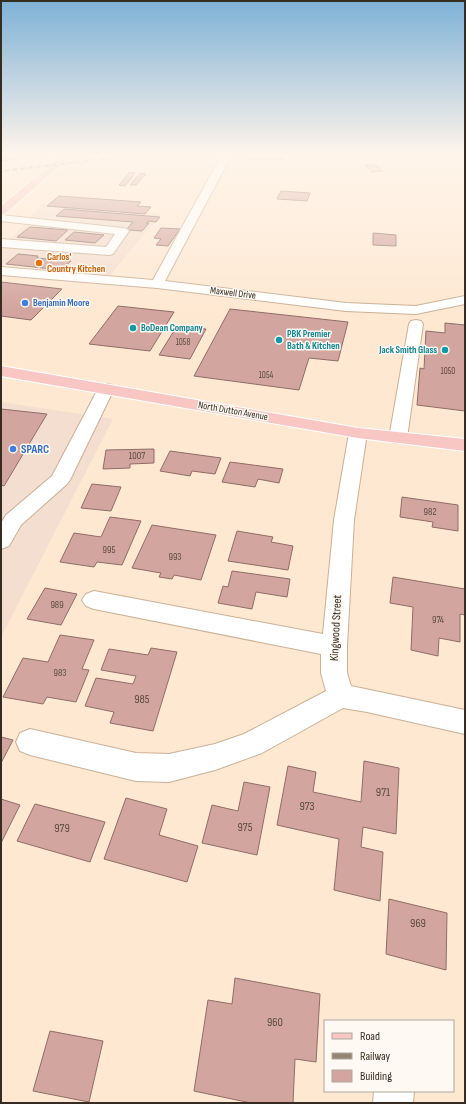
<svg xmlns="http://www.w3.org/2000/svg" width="466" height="1104" font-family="'Sofia Sans Condensed',sans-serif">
  <rect width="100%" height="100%" fill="#fee8d2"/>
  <!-- commercial -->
  <g fill="#f3ded0">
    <polygon points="42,204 161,214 110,275 1,264 1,250"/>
    <polygon points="1,402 113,419 1,637"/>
  </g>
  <!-- building -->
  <g fill="#d2a69f" stroke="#906c66">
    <polygon points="1,156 16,157 11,160 1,161"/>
    <rect x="251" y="156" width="32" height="4"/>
    <polygon points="374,164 383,171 372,172 365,165"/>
    <polygon points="130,172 135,173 125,186 119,185"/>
    <polygon points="140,173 146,174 136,185 130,185"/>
    <polygon points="281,191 310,193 307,201 277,199"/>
    <polygon points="59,196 141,202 137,206 151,207 145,214 47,206"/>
    <polygon points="64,209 160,217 156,222 148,221 146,223 149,223 142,231 126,230 133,222 56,216"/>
    <polygon points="30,227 68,230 56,241 17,237"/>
    <polygon points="161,228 180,229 168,246 156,245 161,239 154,238"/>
    <polygon points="74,232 104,235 95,243 65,240"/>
    <polygon points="373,233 396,235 396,246 373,245"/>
    <polygon points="18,254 38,256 37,258 71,261 61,270 6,264"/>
    <polygon points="1,282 62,289 31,320 1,316"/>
    <polygon points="118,306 174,312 150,351 89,344"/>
    <polygon points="230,309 348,322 338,361 309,358 299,390 194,376"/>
    <polygon points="445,323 465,325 465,411 417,405 420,368 424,369 426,331 445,333"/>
    <polygon points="177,326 206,329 190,359 159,355"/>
    <polygon points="1,409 47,414 4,486 1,485"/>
    <polygon points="154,449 154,463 130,464 130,468 103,469 106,450"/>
    <polygon points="170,451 221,458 215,474 192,471 190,476 160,471"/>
    <polygon points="230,462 283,469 279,483 258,479 255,487 222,482"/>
    <polygon points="92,484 121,487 111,511 81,508"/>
    <polygon points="402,497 458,505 458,531 432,527 433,522 400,517"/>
    <polygon points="110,517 141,521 122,565 97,562 94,567 60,562 74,533 101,537"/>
    <polygon points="152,525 216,535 201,580 174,575 172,579 159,577 161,573 132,568"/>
    <polygon points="237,531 273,537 271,542 293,546 288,570 228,561"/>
    <polygon points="232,571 290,579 287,597 256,592 252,609 218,603 223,586 228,587"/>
    <polygon points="393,577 465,589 465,615 460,614 460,642 439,638 438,656 411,650 413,607 390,603"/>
    <polygon points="45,588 77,594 61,625 27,619"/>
    <polygon points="60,635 94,640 82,669 89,670 76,702 47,697 43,704 3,697 23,658 48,662"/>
    <polygon points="151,648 177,652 153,731 110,723 114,712 85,706 96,678 133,684 136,676 101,670 109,649 148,655"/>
    <polygon points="1,737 13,740 1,763"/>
    <polygon points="364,761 399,768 396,834 363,827 361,847 383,852 380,901 334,890 339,839 277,825 288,766 316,772 313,792 361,802"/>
    <polygon points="244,782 270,787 257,855 202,843 212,805 238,811"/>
    <polygon points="126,798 167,809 159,835 198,846 187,882 104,859"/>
    <polygon points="1,799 20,805 1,843"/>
    <polygon points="35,804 105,822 90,862 17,841"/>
    <polygon points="389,899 447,913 446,970 386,954"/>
    <polygon points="235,978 320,994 316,1062 295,1059 293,1103 251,1103 194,1091 208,1000 232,1004"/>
    <polygon points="50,1031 103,1041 89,1102 33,1091"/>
  </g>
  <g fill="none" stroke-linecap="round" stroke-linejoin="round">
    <!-- minor casing -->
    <g stroke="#cab095" stroke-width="2">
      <g id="minor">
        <polygon points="221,156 231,156 165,281 346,303 416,306 465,296 465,304 416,314 346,311 157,288 1,275 1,267 153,280"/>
        <polygon points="1,215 123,228 127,229 129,231 113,254 109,255 1,247 1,239 106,247 115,234 1,221"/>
        <polygon points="416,320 421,321 423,324 407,438 404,442 398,443 392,442 389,438 409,324 411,321"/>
        <polygon points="106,384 112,385 114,389 70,480 67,484 21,525 9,546 1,549 1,523 6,515 52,476 98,389 100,385"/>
        <polygon points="358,428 364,429 367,433 354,520 347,646 347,673 351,686 465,710 465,734 367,712 343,708 262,753 215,770 169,782 136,781 30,755 20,751 16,742 20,733 30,729 136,753 169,754 215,744 244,734 326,691 321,673 321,654 94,609 86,606 82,600 86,594 94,591 323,634 334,520 349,433 352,429"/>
        <polygon points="374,1091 414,1091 413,1103 373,1103"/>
      </g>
    </g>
    <!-- major casing -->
    <g stroke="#fff" stroke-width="2">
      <g id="major">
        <polygon points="61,156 71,156 5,214 1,215 1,206"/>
        <polygon points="1,366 358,428 465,439 465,451 358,438 1,376"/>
      </g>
    </g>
    <!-- minor -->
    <use href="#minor" fill="#fff" fill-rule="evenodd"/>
    <!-- major -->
    <use href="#major" fill="#f8c7c3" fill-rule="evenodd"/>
    <!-- rail casing -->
    <g stroke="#958575" stroke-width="2">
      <polyline id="rail" points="1,171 131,156"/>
    </g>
    <!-- rail -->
    <use href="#rail" stroke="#fef9f3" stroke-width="1.5" stroke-dasharray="4" stroke-linecap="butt"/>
  </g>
  <!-- sky -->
  <linearGradient id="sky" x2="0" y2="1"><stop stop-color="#7eb1d6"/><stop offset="0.5" stop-color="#fff5eb"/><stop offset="1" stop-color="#fff5eb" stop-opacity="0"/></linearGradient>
  <rect width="466" height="310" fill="url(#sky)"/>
  <!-- markers -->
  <circle fill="#e8710a" stroke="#fef9f3" stroke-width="1.5" cx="39" cy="263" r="4"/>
  <g fill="#3f7fe0" stroke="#fef9f3" stroke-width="1.5">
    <circle cx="25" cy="303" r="4"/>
    <circle cx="13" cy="449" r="4"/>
  </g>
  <g fill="#0f9aa8" stroke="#fef9f3" stroke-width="1.5">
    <circle cx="133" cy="328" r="4"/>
    <circle cx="279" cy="340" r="4"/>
    <circle cx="445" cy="350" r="4"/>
  </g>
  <g text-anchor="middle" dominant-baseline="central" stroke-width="3" stroke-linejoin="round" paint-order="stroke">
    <!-- far-number labels -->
    <g font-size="9" fill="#5d4a40">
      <text x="183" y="342">1058</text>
      <text x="448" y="371">1050</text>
      <text x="266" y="375">1054</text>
    </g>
    <!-- far-food labels -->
    <g font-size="10" font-weight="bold" fill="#c56008" stroke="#fef9f3" text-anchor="start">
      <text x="47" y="257">Carlos'<tspan x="47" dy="12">Country Kitchen</tspan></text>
    </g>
    <!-- far-street labels -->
    <g font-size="10" fill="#362c21" stroke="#fef9f3">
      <text transform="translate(233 293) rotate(7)">Maxwell Drive</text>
      <text transform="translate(233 411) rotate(10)">North Dutton Avenue</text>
    </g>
    <!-- far-shop labels -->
    <g font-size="10" font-weight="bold" fill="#366cbe" stroke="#fef9f3" text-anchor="start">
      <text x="33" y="303">Benjamin Moore</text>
    </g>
    <!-- far-culture labels -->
    <g font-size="10" font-weight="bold" fill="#0d838f" stroke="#fef9f3" text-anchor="start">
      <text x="141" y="328">BoDean Company</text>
      <text x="287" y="334">PBK Premier<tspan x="287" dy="12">Bath &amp; Kitchen</tspan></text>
      <text x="437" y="350" text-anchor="end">Jack Smith Glass</text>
    </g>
    <!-- number labels -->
    <g font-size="10" fill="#5d4a40">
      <text x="137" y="456">1007</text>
      <text x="430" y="512">982</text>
      <text x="109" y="550">995</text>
      <text x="175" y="557">993</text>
      <text x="57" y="605">989</text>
      <text x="438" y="620">974</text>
      <text x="60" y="673">983</text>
    </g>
    <!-- shop labels -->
    <g font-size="12" font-weight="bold" fill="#366cbe" stroke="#fef9f3" text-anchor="start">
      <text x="21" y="449">SPARC</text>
    </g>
    <!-- street labels -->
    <g font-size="12" fill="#362c21" stroke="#fef9f3">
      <text transform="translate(336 628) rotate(-87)">Kingwood Street</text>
    </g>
    <!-- near-number labels -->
    <g font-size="12" fill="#5d4a40">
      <text x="142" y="699">985</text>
      <text x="383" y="792">971</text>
      <text x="307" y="806">973</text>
      <text x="245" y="827">975</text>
      <text x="62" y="828">979</text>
      <text x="418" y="923">969</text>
      <text x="275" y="1022">960</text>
    </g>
  </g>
  <!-- border -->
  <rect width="466" height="1104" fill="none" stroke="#362c21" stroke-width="4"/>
  <!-- legend -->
  <rect x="324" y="1020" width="130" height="72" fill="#fef9f3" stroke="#aea79f"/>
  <rect x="332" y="1033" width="20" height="6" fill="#f8c7c3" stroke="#aea79f"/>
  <text x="360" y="1040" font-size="12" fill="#362c21">Road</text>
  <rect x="332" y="1053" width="20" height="6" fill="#958575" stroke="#aea79f"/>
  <text x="360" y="1060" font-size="12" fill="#362c21">Railway</text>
  <rect x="332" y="1070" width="20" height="12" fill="#d2a69f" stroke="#aea79f"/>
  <text x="360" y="1080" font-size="12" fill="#362c21">Building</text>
</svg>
